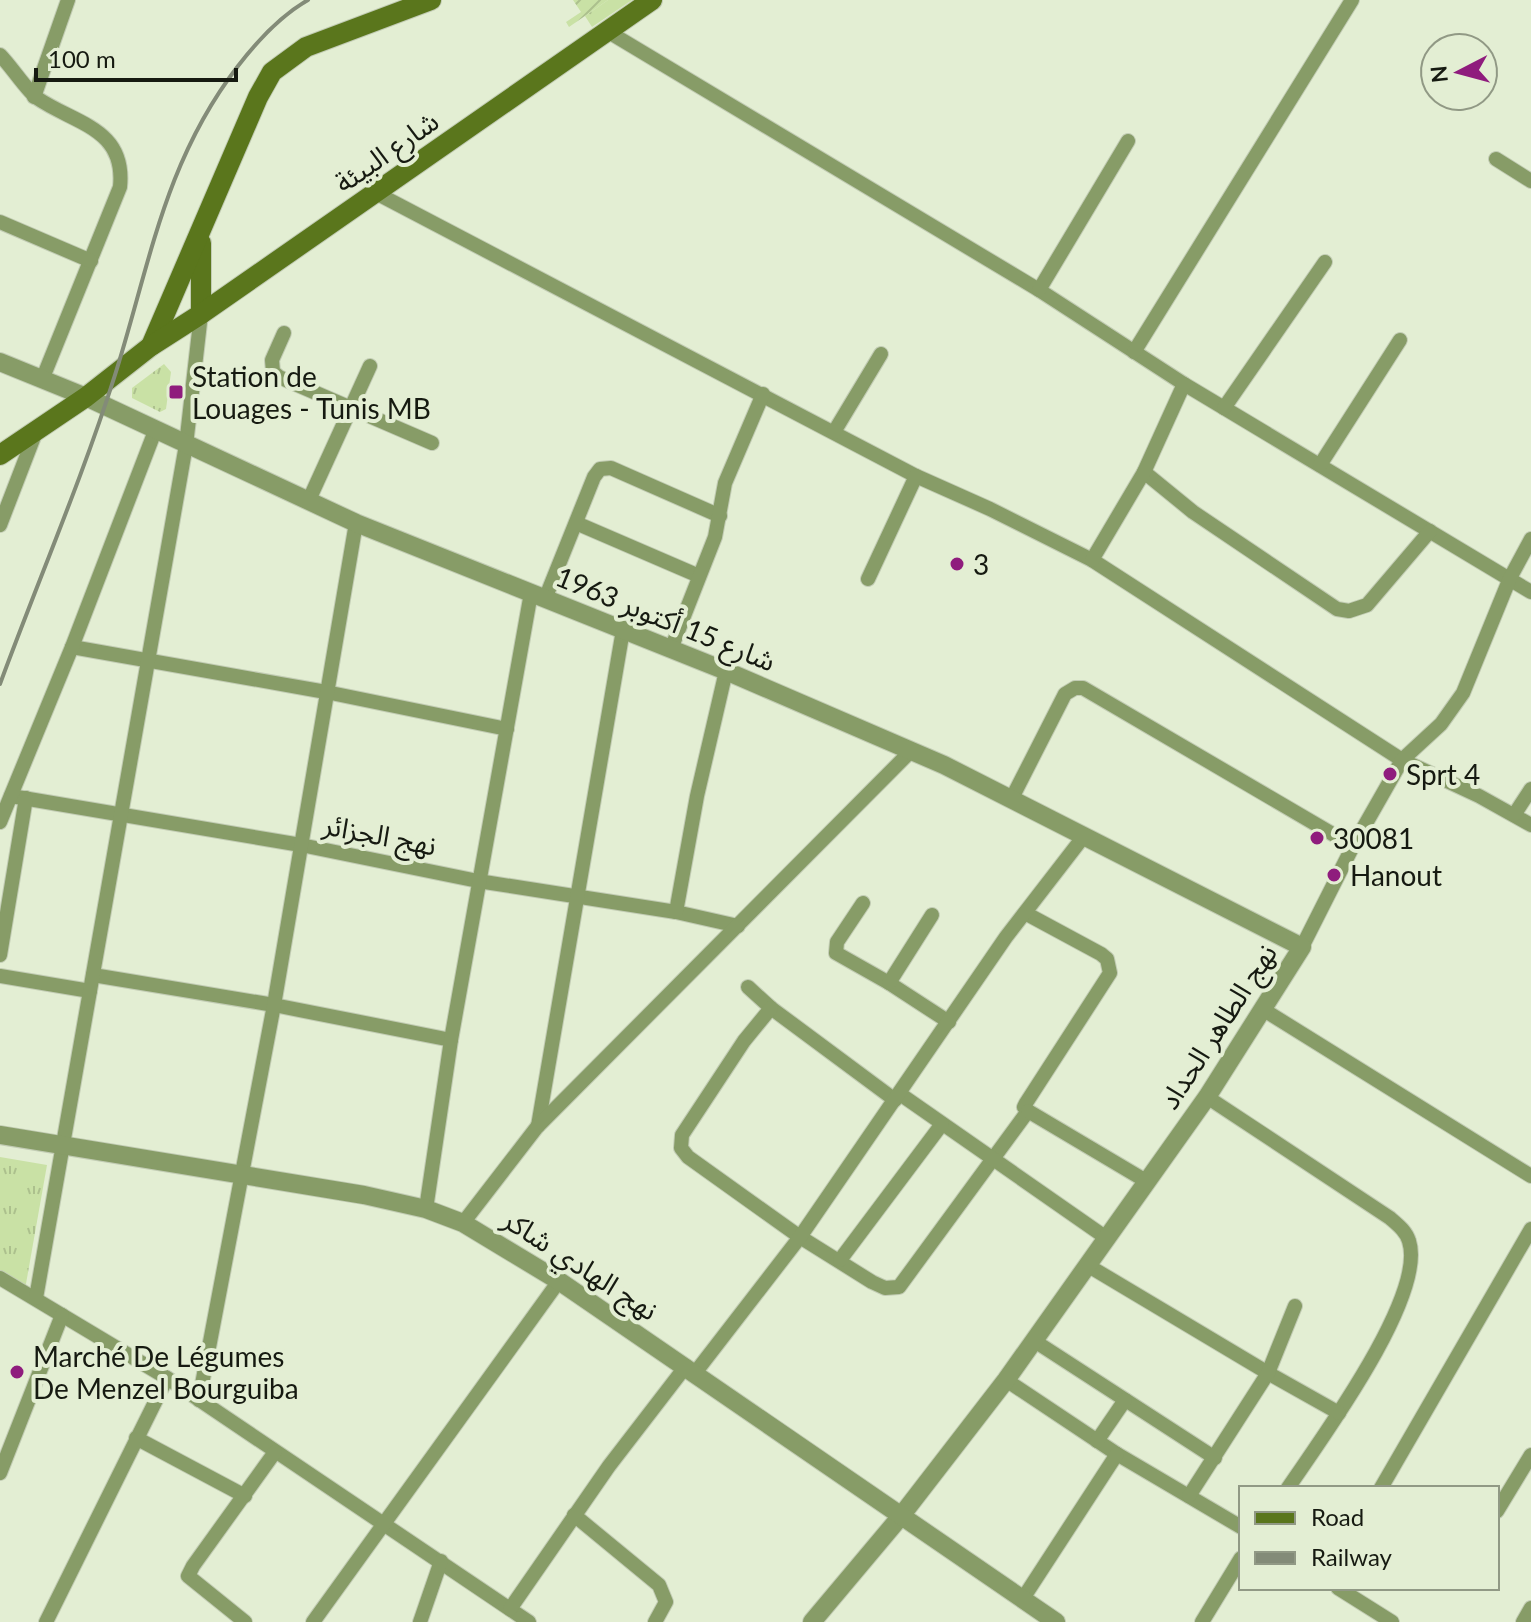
<svg xmlns="http://www.w3.org/2000/svg" width="1531" height="1622" font-family="Lato,'Noto Sans Arabic',sans-serif">
  <defs>
    <pattern id="grass-tufts" width="24" height="20" patternUnits="userSpaceOnUse" patternTransform="scale(2)"><rect width="24" height="20" fill="#c9e1a5"/><path d="M3 7l-1-3M5 7V3M7 7l1-3M15 17l-1-3M17 17v-4M19 17l1-3" fill="none" stroke="#acc08d"/></pattern>
    <pattern id="garden-furrows" width="10" height="10" patternUnits="userSpaceOnUse" patternTransform="scale(2)"><rect width="10" height="10" fill="#c9e1a5"/><path d="M-1 1l2-2M0 10L10 0M9 11l2-2" fill="none" stroke="#acc08d"/></pattern>
  </defs>
  <rect width="100%" height="100%" fill="#e3eed3"/>
  <!-- grass -->
  <g fill="url(#grass-tufts)">
    <polygon points="608,0 632,0 592,27 585,16"/>
    <polygon points="164,364 171,372 166,409 160,412 132,398 132,388"/>
    <polygon points="0,1157 47,1165 24,1295 0,1280"/>
  </g>
  <!-- garden -->
  <polygon fill="url(#garden-furrows)" points="573,0 608,0 569,27 566,22 581,12"/>
  <g fill="none" stroke-linecap="round" stroke-linejoin="round">
    <!-- minor casing -->
    <g stroke="#c2ccb4" stroke-width="16">
      <g id="minor">
        <polyline points="607,31 1039,290 1184,384 1531,592"/>
        <path d="M0,55c11,11 28,37 37,43 38,26 89,30 83,89l-78,193"/>
        <polyline points="34,97 68,0"/>
        <polyline points="1496,159 1531,181"/>
        <polyline points="376,193 916,476 990,509 1092,560 1402,760 1479,796 1531,825"/>
        <polyline points="0,222 91,261"/>
        <polyline points="1039,290 1128,141"/>
        <polyline points="284,333 272,360 273,372 279,377 432,443"/>
        <polyline points="1134,352 1352,0"/>
        <polyline points="1224,408 1325,262"/>
        <polyline points="834,432 881,354"/>
        <polyline points="1320,465 1400,340"/>
        <polyline points="1144,472 1193,512 1337,609 1349,611 1367,605 1430,531"/>
        <polyline points="308,502 370,366"/>
        <polyline points="576,523 699,576"/>
        <polyline points="0,525 37,429"/>
        <polyline points="1092,560 1144,472 1184,384"/>
        <polyline points="868,579 916,476"/>
        <polyline points="545,599 594,477 600,469 611,468 720,516"/>
        <polyline points="72,647 326,692 507,729"/>
        <polyline points="671,649 715,537 725,483 763,394"/>
        <polyline points="11,796 301,845 478,881 676,912 738,926"/>
        <polyline points="1012,798 1065,694 1075,688 1083,688 1353,846"/>
        <polyline points="1514,815 1531,789"/>
        <polyline points="0,822 72,647 155,431"/>
        <polyline points="863,903 837,942 836,953 889,983 949,1022"/>
        <polyline points="676,912 697,796 726,671"/>
        <polyline points="1302,947 1353,846 1402,760 1441,724 1463,693 1510,578 1531,539"/>
        <polyline points="0,955 26,798"/>
        <polyline points="93,975 274,1005 451,1040"/>
        <polyline points="0,976 90,991"/>
        <polyline points="889,983 932,915"/>
        <polyline points="748,987 771,1008 895,1100"/>
        <polyline points="771,1008 744,1041 682,1135 681,1148 688,1157 800,1237 872,1282 885,1288 899,1287 1028,1111 1024,1107 1026,1103 1110,973 1107,959 1101,954 1025,913"/>
        <polyline points="1264,1010 1531,1176"/>
        <polyline points="900,1094 1105,1237"/>
        <path d="M1207,1097l183,121c8,7 16,13 19,23 18,55 -90,201 -121,247"/>
        <polyline points="1028,1111 1146,1181"/>
        <polyline points="538,1126 623,630"/>
        <polyline points="426,1209 451,1040 531,593"/>
        <polyline points="463,1223 537,1127 911,751"/>
        <polyline points="840,1260 942,1124"/>
        <polyline points="1087,1265 1268,1373 1339,1413"/>
        <polyline points="0,1278 167,1378 529,1622"/>
        <polyline points="36,1298 186,445 201,314"/>
        <polyline points="1033,1340 1215,1458"/>
        <polyline points="695,1373 800,1237 1006,937 1084,836"/>
        <polyline points="1006,1380 1117,1454 1241,1527"/>
        <polyline points="199,1400 274,1005 356,523"/>
        <polyline points="136,1438 245,1496"/>
        <polyline points="1097,1441 1125,1400"/>
        <polyline points="0,1473 62,1315"/>
        <polyline points="1381,1488 1531,1229"/>
        <polyline points="1189,1496 1268,1373 1295,1306"/>
        <polyline points="1497,1511 1531,1455"/>
        <polyline points="574,1515 659,1585 666,1602 655,1622"/>
        <polyline points="1338,1588 1392,1622"/>
        <polyline points="1022,1600 1117,1454"/>
        <polyline points="510,1609 609,1466 686,1366"/>
        <polyline points="46,1622 167,1378"/>
        <polyline points="245,1622 188,1576 193,1566 275,1452"/>
        <polyline points="313,1622 559,1281"/>
        <polyline points="420,1622 441,1561"/>
        <polyline points="1202,1622 1241,1558"/>
        <polyline points="1523,1622 1531,1608"/>
      </g>
    </g>
    <!-- tertiary casing -->
    <g stroke="#c2ccb4" stroke-width="20">
      <g id="tertiary">
        <polyline points="0,362 86,397 356,523 726,671 944,765 1302,947 1207,1097 1006,1380 901,1516 812,1622"/>
        <polyline points="0,1135 364,1195 426,1209 463,1223 559,1281 1056,1622"/>
      </g>
    </g>
    <!-- secondary casing -->
    <g stroke="#c2ccb4" stroke-width="22">
      <g id="secondary">
        <polyline points="201,314 201,243"/>
        <polyline points="151,346 258,97 272,72 306,47 431,0"/>
        <polyline points="0,455 86,397 151,346 201,314 652,0"/>
      </g>
    </g>
    <!-- minor -->
    <use href="#minor" stroke="#879c67" stroke-width="14"/>
    <!-- tertiary -->
    <use href="#tertiary" stroke="#879c67" stroke-width="18"/>
    <!-- secondary -->
    <use href="#secondary" stroke="#5a761c" stroke-width="20"/>
    <!-- rail -->
    <path stroke="#838b78" stroke-width="4" d="M0,684c38,-103 82,-205 115,-309 35,-111 49,-213 123,-309 20,-26 42,-50 70,-66"/>
  </g>
  <!-- markers -->
  <g fill="#8f1c7d" stroke="#e3eed3" stroke-width="3">
    <rect x="168" y="384" width="16" height="16" rx="4"/>
    <circle cx="957" cy="564" r="8"/>
    <circle cx="1390" cy="774" r="8"/>
    <circle cx="1317" cy="838" r="8"/>
    <circle cx="1334" cy="875" r="8"/>
    <circle cx="17" cy="1372" r="8"/>
  </g>
  <g text-anchor="middle" dominant-baseline="central" stroke-width="8" stroke-linejoin="round" paint-order="stroke">
    <!-- street labels -->
    <g font-size="28" fill="#161a11" stroke="#e3eed3">
      <text transform="translate(386 151) rotate(-35)">شارع البيئة</text>
      <text transform="translate(666 618) rotate(22)">شارع 15 أكتوبر 1963</text>
      <text transform="translate(380 834) rotate(11)">نهج الجزائر</text>
      <text transform="translate(1217 1026) rotate(-57)">نهج الطاهر الحداد</text>
      <text transform="translate(581 1264) rotate(33)">نهج الهادي شاكر</text>
    </g>
    <!-- poi labels -->
    <g font-size="28" fill="#161a11" stroke="#e3eed3" text-anchor="start">
      <text x="192" y="376">Station de<tspan x="192" dy="32">Louages - Tunis MB</tspan></text>
      <text x="973" y="564">3</text>
      <text x="1406" y="774">Sprt 4</text>
      <text x="1333" y="838">30081</text>
      <text x="1350" y="875">Hanout</text>
      <text x="33" y="1356">Marché De Légumes<tspan x="33" dy="32">De Menzel Bourguiba</tspan></text>
    </g>
  </g>
  <!-- legend -->
  <rect x="1239" y="1486" width="260" height="104" fill="#e3eed3" stroke="#919985" stroke-width="2"/>
  <rect x="1255" y="1512" width="40" height="12" fill="#5a761c" stroke="#919985" stroke-width="2"/>
  <text x="1311" y="1526" font-size="24" fill="#161a11">Road</text>
  <rect x="1255" y="1552" width="40" height="12" fill="#838b78" stroke="#919985" stroke-width="2"/>
  <text x="1311" y="1566" font-size="24" fill="#161a11">Railway</text>
  <!-- north arrow -->
  <g transform="translate(1459 72) rotate(264)"><circle r="38" fill="#e3eed3" stroke="#919985" stroke-width="2"/>
  <path d="M0-6L14 30L0 20L-14 30Z" fill="#8f1c7d"/>
  <text y="-12" font-size="22" font-weight="bold" text-anchor="middle" fill="#161a11">N</text>
  </g>
  <!-- scale -->
  <path d="M36 68v12h200v-12" fill="none" stroke="#161a11" stroke-width="4"/>
  <text x="48" y="68" font-size="24" fill="#161a11" stroke="#e3eed3" stroke-width="6" paint-order="stroke">100 m</text>
</svg>
